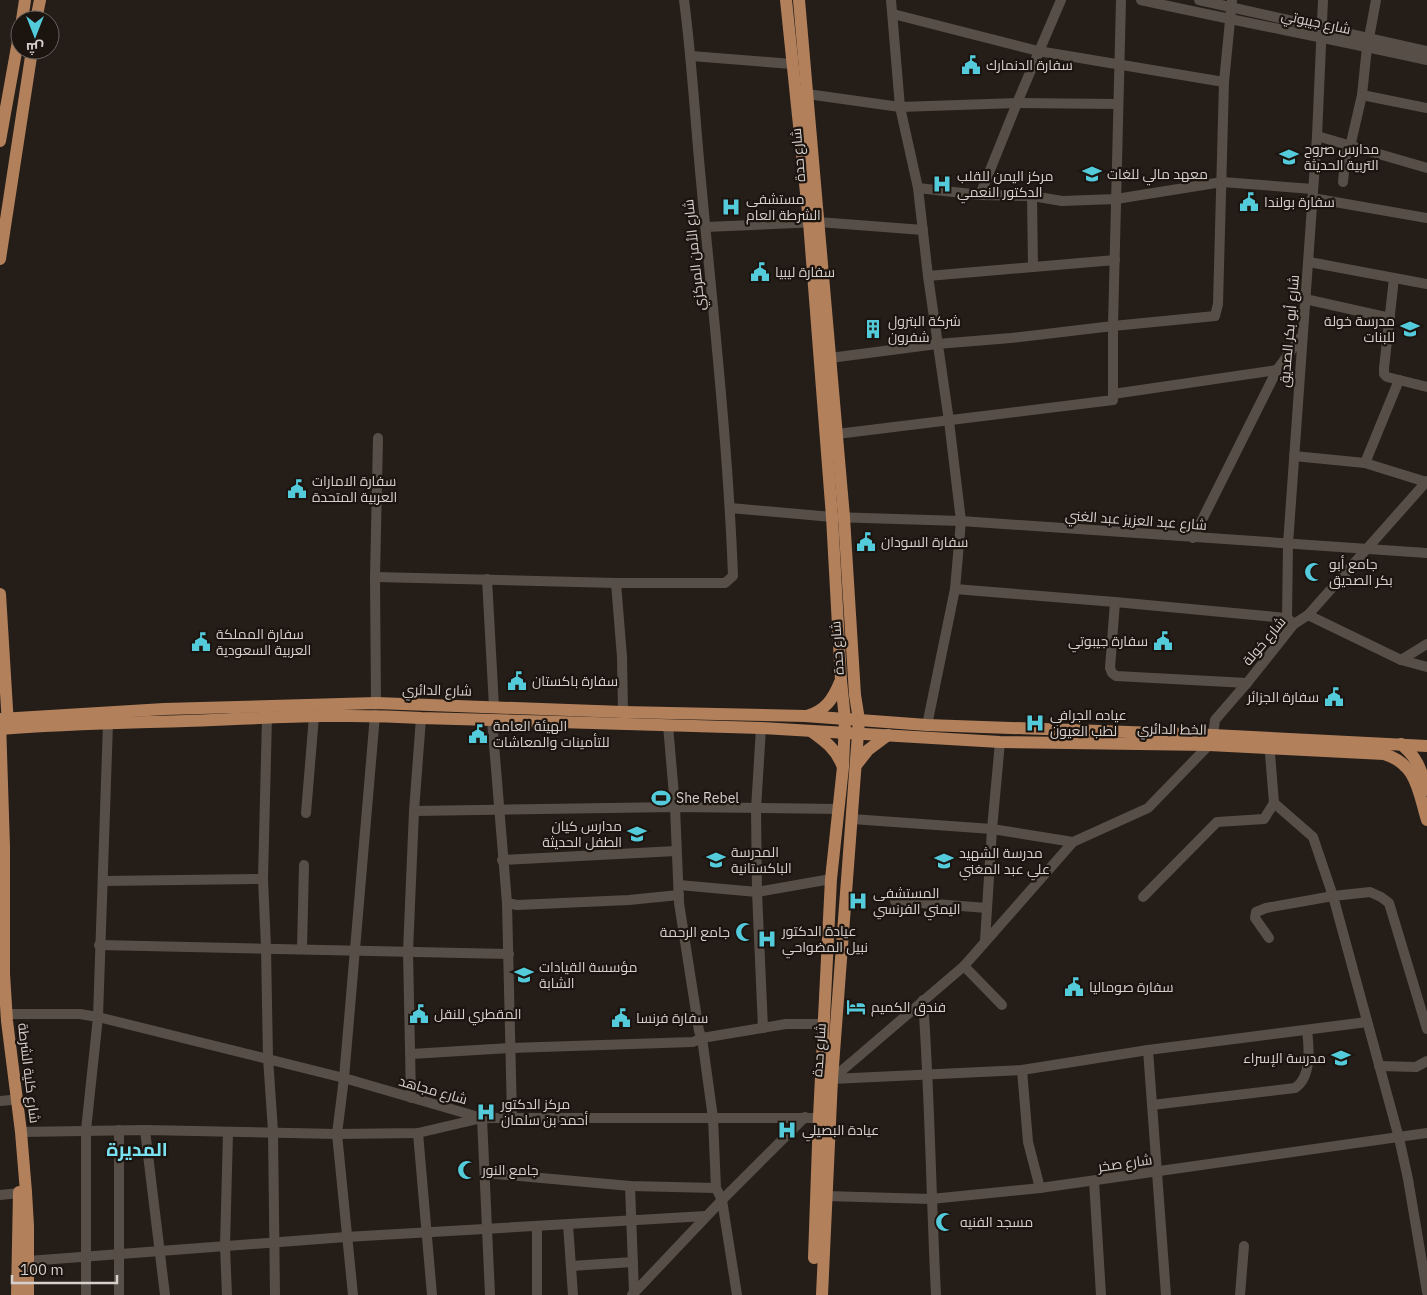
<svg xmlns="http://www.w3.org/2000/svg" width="1427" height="1295" font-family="'IBM Plex Sans',Cairo,sans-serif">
  <rect width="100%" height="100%" fill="#251d18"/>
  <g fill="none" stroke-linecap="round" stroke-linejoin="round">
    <!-- minor -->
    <g stroke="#574e48" stroke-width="10">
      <polyline points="891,0 900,107 918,188 928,276 949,421 961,521 955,589 927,725"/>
      <path d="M1141,0c95,21 191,39 286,60"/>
      <polyline points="1199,0 1427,51"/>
      <polyline points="893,14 1038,51 1224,82"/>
      <polyline points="1369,38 1376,0"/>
      <polyline points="691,56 792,64"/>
      <polyline points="807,94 900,107 1017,103 1118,104"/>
      <polyline points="1362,95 1427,108"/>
      <polyline points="1317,136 1427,168"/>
      <polyline points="1343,182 1346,153 1350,147 1362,95 1367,47"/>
      <polyline points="918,188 980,195 1032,196 1062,201 1116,199 1222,182 1313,189"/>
      <polyline points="980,195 1017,103 1061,0"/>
      <polyline points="1032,196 1033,267"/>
      <polyline points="1312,198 1427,218"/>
      <polyline points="706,227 818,222 923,230"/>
      <polyline points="1309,262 1427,284"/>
      <polyline points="928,276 1115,260"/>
      <polyline points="1394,278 1384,368 1384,374 1387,377 1427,387"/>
      <polyline points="1305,299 1390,318"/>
      <polyline points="830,358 937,344 1011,338 1113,326 1215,316 1218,304 1224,82 1232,0"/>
      <polyline points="1113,394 1113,326 1121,0"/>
      <polyline points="837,434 1113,400 1113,394 1277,370"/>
      <polyline points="1294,456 1365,463 1426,482"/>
      <polyline points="1365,463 1399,380"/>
      <polyline points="730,508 832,517 961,521 1427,553"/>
      <polyline points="1193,538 1277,370 1301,337"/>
      <path d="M375,577l241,6h109l8,-7c-5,-132 -20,-264 -32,-395 -6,-61 -9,-121 -17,-181"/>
      <polyline points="487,579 494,707"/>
      <polyline points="616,583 622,657 623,712"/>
      <polyline points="955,589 1115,602 1287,618"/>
      <polyline points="1115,602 1110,668 1112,673 1116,676 1247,683"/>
      <polyline points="1308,615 1401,660 1427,667"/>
      <polyline points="1294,624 1287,618 1288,544 1317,136 1323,0"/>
      <polyline points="1401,660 1427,644"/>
      <polyline points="376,703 375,577 378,438"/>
      <polyline points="267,717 263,879 266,947 268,1058 273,1131 275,1295"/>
      <polyline points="492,720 507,903 512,1117"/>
      <polyline points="668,725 675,807 679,903 699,1031 702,1038 713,1118 716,1188 722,1200 737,1295"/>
      <polyline points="761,728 756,809 757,892 763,1028"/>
      <polyline points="1213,735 1215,720 1247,683 1294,624 1308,615 1427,481"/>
      <polyline points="1269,741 1274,803 1313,837 1333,896 1399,1138 1408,1179 1427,1292"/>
      <polyline points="414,811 675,807 839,809"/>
      <polyline points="306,813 314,716"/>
      <polyline points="852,819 992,829 1073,842"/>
      <polyline points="502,860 676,851"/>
      <polyline points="103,881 263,879"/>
      <polyline points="679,885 757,892 831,879"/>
      <polyline points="1143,897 1217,822 1264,819 1274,803"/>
      <polyline points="895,901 987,908"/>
      <polyline points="507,903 517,905 629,900 679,895"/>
      <polyline points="1269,938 1255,918 1256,912 1266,908 1333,896 1370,892 1381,897 1389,903 1427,1029"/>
      <polyline points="985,941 992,829 1000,742"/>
      <polyline points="99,945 509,954"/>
      <polyline points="302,949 304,865"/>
      <polyline points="964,966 1002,1005"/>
      <path d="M923,1000c7,98 8,197 13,295"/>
      <polyline points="7,1014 80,1014 98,1017 344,1078 482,1118 827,1118"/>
      <polyline points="1148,1050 1166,1295"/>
      <polyline points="411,1054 511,1048 693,1042 702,1038 786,1024 824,1024"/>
      <polyline points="1379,1066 1416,1067 1427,1061"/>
      <polyline points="1022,1070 1028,1142 1040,1188"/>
      <polyline points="832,1079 1022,1070 1148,1050 1367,1022"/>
      <polyline points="832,1079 964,966 1073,842 1148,808 1209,745"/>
      <polyline points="411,1098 408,951 414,811 421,718"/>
      <polyline points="0,1101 11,1100"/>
      <path d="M1152,1105l143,-17c17,-11 14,-41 12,-58"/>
      <polyline points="145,1130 165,1295"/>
      <polyline points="21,1132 145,1130 337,1134 418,1133 482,1118 490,1295"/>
      <polyline points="418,1133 432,1295"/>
      <polyline points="485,1173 630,1186 716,1188"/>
      <polyline points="1094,1181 1101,1295"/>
      <polyline points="630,1186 634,1293"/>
      <polyline points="0,1195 19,1193"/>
      <polyline points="825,1196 931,1199 1040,1188 1427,1133"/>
      <polyline points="568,1225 573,1295"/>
      <polyline points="28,1261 346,1237 706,1216"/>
      <polyline points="571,1266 633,1262"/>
      <polyline points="86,1295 86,1130 98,1017 108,723"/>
      <polyline points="119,1295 119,1130"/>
      <polyline points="227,1295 225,1246 228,1132"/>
      <polyline points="353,1295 337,1134 344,1078 375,715"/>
      <polyline points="537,1295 537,1226"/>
      <polyline points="632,1295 722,1200 805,1117"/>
      <polyline points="1240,1295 1244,1246"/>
    </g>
    <!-- major -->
    <g stroke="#b2815c" stroke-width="12">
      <polyline points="786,0 809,222 832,517 841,680 845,720 843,767 831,879 819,1117 814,1258"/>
      <polyline points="799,0 844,517 855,695 859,720 832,1079 822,1295"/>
      <polyline points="22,20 25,0"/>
      <polyline points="36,20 40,0"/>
      <polyline points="0,141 20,30"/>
      <polyline points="0,259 32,50"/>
      <polyline points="0,594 8,725"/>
      <path d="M807,716c19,-6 26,-17 33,-34"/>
      <polyline points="0,719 164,709 376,703 623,712 805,716 927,725 1213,735 1427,746"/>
      <polyline points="0,721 4,847 4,974 7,1021 21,1132 26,1192 28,1226 28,1295"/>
      <path d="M0,729c62,-5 124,-6 186,-8 78,-3 157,-8 235,-3l340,10 239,14 209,3 175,9c33,10 34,37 43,66"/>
      <path d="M811,731c14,10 25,18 31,34"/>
      <path d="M1401,744c17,14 20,26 26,46"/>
      <polyline points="857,764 868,750 888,735"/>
      <polyline points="17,1295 19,1192"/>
    </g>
  </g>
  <!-- icons -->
  <defs>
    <g id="civic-bare" transform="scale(1.5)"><path d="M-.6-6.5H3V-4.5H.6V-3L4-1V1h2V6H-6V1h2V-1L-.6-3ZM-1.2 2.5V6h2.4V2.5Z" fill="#53cbdb" stroke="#1c140f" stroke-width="2.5" paint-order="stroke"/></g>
    <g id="school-bare" transform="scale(1.5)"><path d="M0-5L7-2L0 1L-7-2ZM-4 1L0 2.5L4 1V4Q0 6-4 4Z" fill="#53cbdb" stroke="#1c140f" stroke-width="2.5" paint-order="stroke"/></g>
    <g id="hospital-bare" transform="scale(1.5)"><path d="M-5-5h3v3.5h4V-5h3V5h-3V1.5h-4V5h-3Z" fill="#53cbdb" stroke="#1c140f" stroke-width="2.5" paint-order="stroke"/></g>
    <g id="building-bare" transform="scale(1.5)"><path d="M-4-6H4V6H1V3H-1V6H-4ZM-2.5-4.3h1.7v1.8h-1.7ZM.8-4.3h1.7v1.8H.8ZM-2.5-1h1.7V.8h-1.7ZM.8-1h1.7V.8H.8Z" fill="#53cbdb" stroke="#1c140f" stroke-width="2.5" paint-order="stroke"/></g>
    <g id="mosque-bare" transform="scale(1.5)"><path d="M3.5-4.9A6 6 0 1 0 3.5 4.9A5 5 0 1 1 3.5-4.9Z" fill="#53cbdb" stroke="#1c140f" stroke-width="2.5" paint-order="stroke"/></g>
    <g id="stadium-bare" transform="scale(1.5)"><path d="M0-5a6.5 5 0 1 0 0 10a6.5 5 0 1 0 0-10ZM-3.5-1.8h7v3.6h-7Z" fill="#53cbdb" stroke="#1c140f" stroke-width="2.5" paint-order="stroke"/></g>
    <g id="hotel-bare" transform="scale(1.5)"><path d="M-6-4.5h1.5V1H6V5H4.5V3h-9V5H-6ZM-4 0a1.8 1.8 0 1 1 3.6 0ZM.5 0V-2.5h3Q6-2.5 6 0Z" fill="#53cbdb" stroke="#1c140f" stroke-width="2.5" paint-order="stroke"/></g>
  </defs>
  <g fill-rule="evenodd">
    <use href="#civic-bare" x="971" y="65"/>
    <use href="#school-bare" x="1289" y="157"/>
    <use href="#school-bare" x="1092" y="174"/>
    <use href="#hospital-bare" x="942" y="184"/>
    <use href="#civic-bare" x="1249" y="202"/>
    <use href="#hospital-bare" x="731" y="207"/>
    <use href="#civic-bare" x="760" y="272"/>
    <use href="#building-bare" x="873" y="329"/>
    <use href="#school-bare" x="1410" y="329"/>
    <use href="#civic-bare" x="297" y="489"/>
    <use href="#civic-bare" x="866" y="542"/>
    <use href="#mosque-bare" x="1314" y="572"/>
    <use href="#civic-bare" x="1163" y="641"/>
    <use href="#civic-bare" x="201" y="642"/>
    <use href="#civic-bare" x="517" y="681"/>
    <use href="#civic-bare" x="1334" y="697"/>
    <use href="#hospital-bare" x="1035" y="723"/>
    <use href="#civic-bare" x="478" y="734"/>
    <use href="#stadium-bare" x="661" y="798"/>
    <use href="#school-bare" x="637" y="834"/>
    <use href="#school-bare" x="716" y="860"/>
    <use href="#school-bare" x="944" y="861"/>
    <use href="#hospital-bare" x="858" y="901"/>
    <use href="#mosque-bare" x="745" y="932"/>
    <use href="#hospital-bare" x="767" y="939"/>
    <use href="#school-bare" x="524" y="975"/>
    <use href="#civic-bare" x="1074" y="987"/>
    <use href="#hotel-bare" x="856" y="1007"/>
    <use href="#civic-bare" x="419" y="1014"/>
    <use href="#civic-bare" x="621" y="1018"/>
    <use href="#school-bare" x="1341" y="1058"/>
    <use href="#hospital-bare" x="486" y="1112"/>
    <use href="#hospital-bare" x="787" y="1130"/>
    <use href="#mosque-bare" x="467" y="1170"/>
    <use href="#mosque-bare" x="945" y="1222"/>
  </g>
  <g text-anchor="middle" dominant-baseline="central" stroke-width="4.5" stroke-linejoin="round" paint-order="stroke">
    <!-- street labels -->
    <g font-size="14" fill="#d6d0cd" stroke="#1c140f">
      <text transform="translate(1316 22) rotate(12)">شارع جيبوتي</text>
      <text transform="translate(798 155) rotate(-95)">شارع حدة</text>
      <text transform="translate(694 255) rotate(-96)">شارع الأمن المركزي</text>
      <text transform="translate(1289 331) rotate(-85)">شارع أبو بكر الصديق</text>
      <text transform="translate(1136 520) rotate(4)">شارع عبد العزيز عبد الغني</text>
      <text transform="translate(1264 641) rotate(-50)">شارع خولة</text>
      <text transform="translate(837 648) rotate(-94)">شارع حدة</text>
      <text transform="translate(437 690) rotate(1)">شارع الدائري</text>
      <text transform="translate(1172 729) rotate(1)">الخط الدائري</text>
      <text transform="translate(819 1050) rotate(-86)">شارع حدة</text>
      <text transform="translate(29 1073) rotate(83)">شارع كلية الشرطة</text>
      <text transform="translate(433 1090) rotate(16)">شارع مجاهد</text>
      <text transform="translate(1125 1163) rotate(-8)">شارع صخر</text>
    </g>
    <!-- poi labels -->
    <g font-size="14" fill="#d6d0cd" stroke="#1c140f" text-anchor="start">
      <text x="986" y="65">سفارة الدنمارك</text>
      <text x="1304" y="149">مدارس صروح<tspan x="1304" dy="16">التربية الحديثة</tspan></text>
      <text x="1107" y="174">معهد مالي للغات</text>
      <text x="957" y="176">مركز اليمن للقلب<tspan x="957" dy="16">الدكتور النعمي</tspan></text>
      <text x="746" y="199">مستشفى<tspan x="746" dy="16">الشرطة العام</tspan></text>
      <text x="1264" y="202">سفارة بولندا</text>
      <text x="775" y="272">سفارة ليبيا</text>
      <text x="888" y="321">شركة البترول<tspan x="888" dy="16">شفرون</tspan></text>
      <text x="1395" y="321" text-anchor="end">مدرسة خولة<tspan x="1395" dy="16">للبنات</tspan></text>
      <text x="312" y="481">سفارة الامارات<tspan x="312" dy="16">العربية المتحدة</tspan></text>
      <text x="881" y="542">سفارة السودان</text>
      <text x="1329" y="564">جامع أبو<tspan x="1329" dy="16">بكر الصديق</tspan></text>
      <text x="216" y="634">سفارة المملكة<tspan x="216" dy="16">العربية السعودية</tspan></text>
      <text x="1148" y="641" text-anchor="end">سفارة جيبوتي</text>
      <text x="532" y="681">سفارة باكستان</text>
      <text x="1319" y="697" text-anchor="end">سفارة الجزائر</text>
      <text x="1050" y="715">عياده الجرافي<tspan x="1050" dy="16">لطب العيون</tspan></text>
      <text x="493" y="726">الهيئة العامة<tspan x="493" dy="16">للتأمينات والمعاشات</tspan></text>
      <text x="676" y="798">She Rebel</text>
      <text x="622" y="826" text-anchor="end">مدارس كيان<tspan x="622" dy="16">الطفل الحديثة</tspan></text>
      <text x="731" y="852">المدرسة<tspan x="731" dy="16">الباكستانية</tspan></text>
      <text x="959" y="853">مدرسة الشهيد<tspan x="959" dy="16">علي عبد المغني</tspan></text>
      <text x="873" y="893">المستشفى<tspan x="873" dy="16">اليمني الفرنسي</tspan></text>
      <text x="782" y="931">عيادة الدكتور<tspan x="782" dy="16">نبيل المضواحي</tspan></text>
      <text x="730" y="932" text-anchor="end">جامع الرحمة</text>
      <text x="539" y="967">مؤسسة القيادات<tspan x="539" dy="16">الشابة</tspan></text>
      <text x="1089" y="987">سفارة صوماليا</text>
      <text x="871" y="1007">فندق الكميم</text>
      <text x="434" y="1014">المقطري للنقل</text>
      <text x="636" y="1018">سفارة فرنسا</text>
      <text x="1326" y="1058" text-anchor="end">مدرسة الإسراء</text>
      <text x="501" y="1104">مركز الدكتور<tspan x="501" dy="16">أحمد بن سلمان</tspan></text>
      <text x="802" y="1130">عيادة البصيلي</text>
      <text x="482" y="1170">جامع النور</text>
      <text x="960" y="1222">مسجد الفنيه</text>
    </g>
    <!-- district labels -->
    <g font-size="19" font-weight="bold" fill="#78e2f1" stroke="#1c140f">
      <text x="137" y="1149">المديرة</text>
    </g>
  </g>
  <!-- north arrow -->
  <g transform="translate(35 35) rotate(180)"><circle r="24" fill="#1c140f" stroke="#665f5b"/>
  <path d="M0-4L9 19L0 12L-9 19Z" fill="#53cbdb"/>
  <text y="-8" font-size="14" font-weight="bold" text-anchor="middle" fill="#d6d0cd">ش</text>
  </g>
  <!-- scale -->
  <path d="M12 1275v8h105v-8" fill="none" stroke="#d6d0cd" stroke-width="2.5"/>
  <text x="20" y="1275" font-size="15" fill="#d6d0cd" stroke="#1c140f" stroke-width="4" paint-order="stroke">100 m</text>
</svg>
